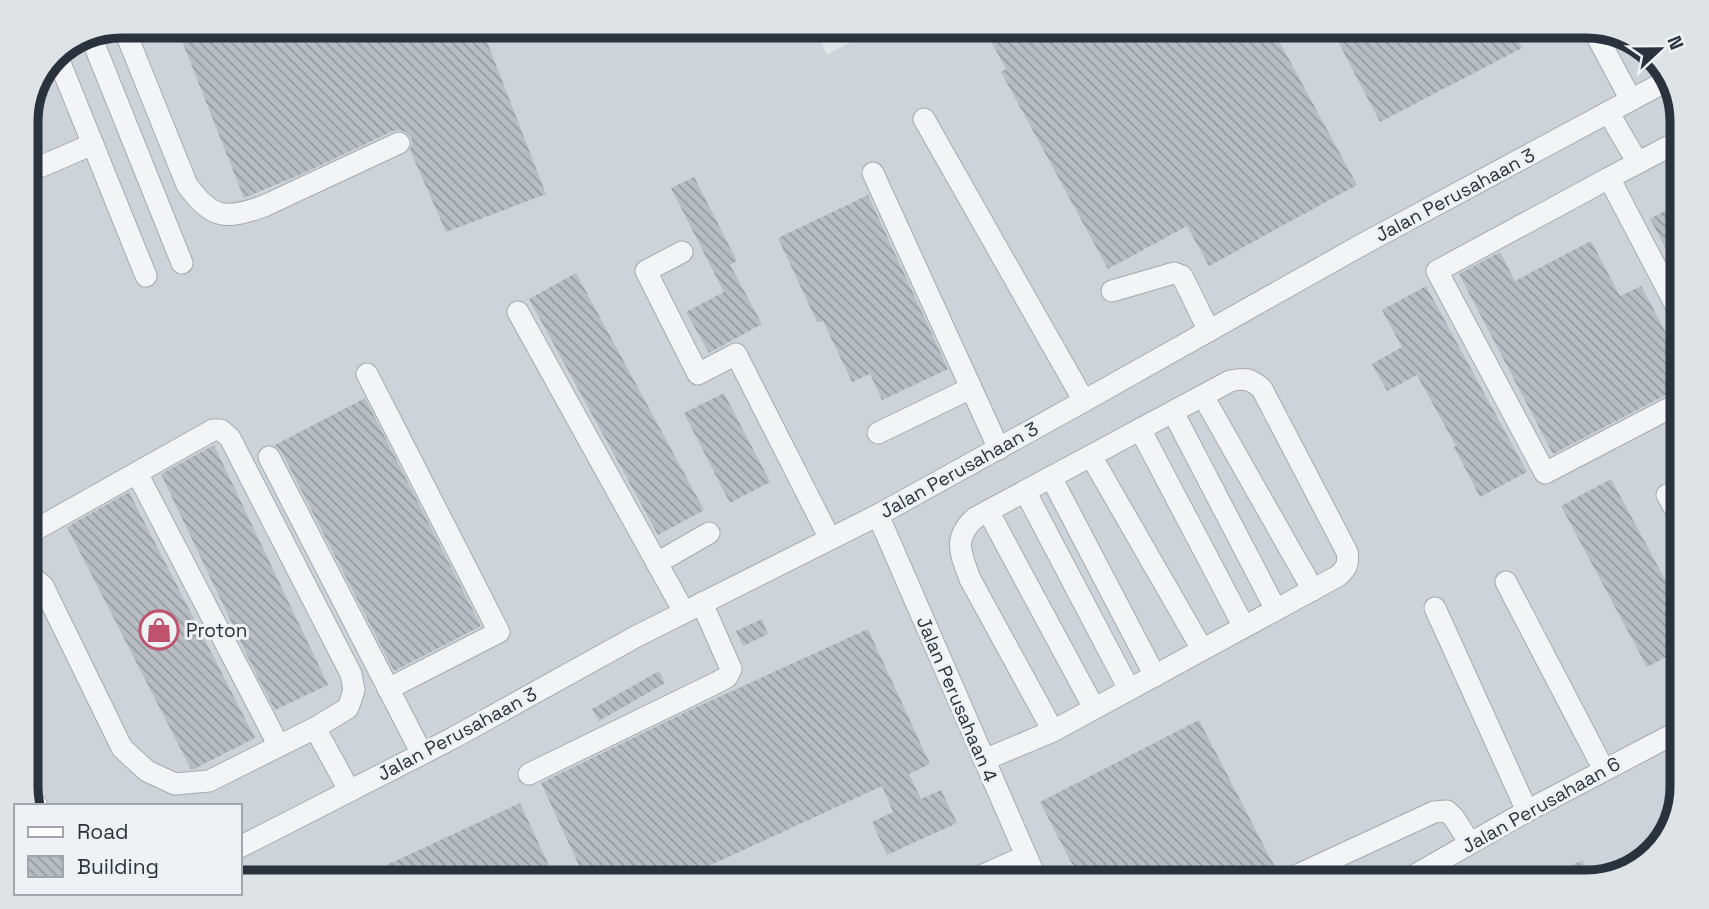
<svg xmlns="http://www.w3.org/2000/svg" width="1709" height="909" font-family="'Space Grotesk',sans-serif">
  <defs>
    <pattern id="building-back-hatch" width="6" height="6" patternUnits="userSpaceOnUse" patternTransform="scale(1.75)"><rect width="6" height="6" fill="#b8bdc4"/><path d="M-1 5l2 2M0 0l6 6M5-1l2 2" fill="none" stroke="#969aa0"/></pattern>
  </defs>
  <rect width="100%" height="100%" fill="#e0e4e7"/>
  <!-- built -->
  <polygon fill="#ced3d9" points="122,26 814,26 827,55 879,26 1587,26 1630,36 1667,69 1683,116 1683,787 1673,830 1635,870 1588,883 240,883 240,806 31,806 26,794 26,116 54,54"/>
  <!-- building -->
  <g fill="url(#building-back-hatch)">
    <polygon points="176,26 481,26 546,194 446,232 410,150 412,143 411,137 406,132 399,130 393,131 304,173 244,198"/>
    <polygon points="985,26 1271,26 1357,185 1209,266 1187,226 1108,269 1001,72 1006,69 986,32 987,31"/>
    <polygon points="1330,26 1510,26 1522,48 1380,122"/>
    <polygon points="694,177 737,261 730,265 762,324 709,353 686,312 724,292 671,188"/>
    <polygon points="868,195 948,369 882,400 870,374 852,382 823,321 817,322 778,238"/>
    <polygon points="1683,201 1683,281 1650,219"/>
    <polygon points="1591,241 1620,296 1641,286 1683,365 1683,388 1677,389 1553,454 1459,274 1500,252 1515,281"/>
    <polygon points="576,273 704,510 658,535 529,299"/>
    <polygon points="1426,286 1527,472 1480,497 1454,447 1456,446 1417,375 1387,391 1372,364 1402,347 1382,310"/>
    <polygon points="724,393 770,482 730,503 684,413"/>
    <polygon points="365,398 481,626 394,671 281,451 275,445"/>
    <polygon points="214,445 328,685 275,710 255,672 161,474"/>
    <polygon points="1611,479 1683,613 1683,648 1647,667 1561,506"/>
    <polygon points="129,492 255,738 194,769 191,769 67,527"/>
    <polygon points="762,619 768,634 743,646 736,631"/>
    <polygon points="868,629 930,764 909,774 921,799 941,790 957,823 887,855 872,822 893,812 882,786 672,883 587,883 541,783 688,711"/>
    <polygon points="659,671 665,683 599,721 592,709"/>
    <polygon points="1199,720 1278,873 1277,883 1082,883 1040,802"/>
    <polygon points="520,803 557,883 348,883"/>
    <polygon points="1582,860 1593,881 1588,883 1540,883"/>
  </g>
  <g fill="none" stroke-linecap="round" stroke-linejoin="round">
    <!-- minor casing -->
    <g stroke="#a6abb1" stroke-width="23">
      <g id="minor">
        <path d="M123,26l64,159c25,34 38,35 77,21l135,-63"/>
        <polyline points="1592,27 1631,100"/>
        <polyline points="92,39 182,263"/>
        <polyline points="56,53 146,276"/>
        <polyline points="1608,112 1638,163"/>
        <polyline points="924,119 1084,401"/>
        <polyline points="42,166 93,144"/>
        <polyline points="873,173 999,449"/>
        <polyline points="1609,178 1683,139"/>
        <polyline points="682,252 646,271 698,374 736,354 830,539"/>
        <polyline points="1112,291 1174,273 1182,276 1209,331"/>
        <polyline points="518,312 684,612"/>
        <polyline points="1683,319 1609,178 1437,271 1545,473 1683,401"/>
        <polyline points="367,374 499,632 388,689"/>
        <polyline points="1203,396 1313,590"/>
        <polyline points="1173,412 1276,610"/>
        <polyline points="1140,429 1244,627"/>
        <polyline points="878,433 971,388"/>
        <polyline points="1091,456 1202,649"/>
        <polyline points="269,457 422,754"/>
        <polyline points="137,473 279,746"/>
        <polyline points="1051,477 1155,676"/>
        <polyline points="1025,491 1129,689"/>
        <polyline points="1667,495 1683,522"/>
        <polyline points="988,511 1094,708"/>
        <polyline points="878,515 1038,883"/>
        <polyline points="26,535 213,430 221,430 230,438 351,674 354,690 348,708 315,728"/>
        <polyline points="657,563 709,533"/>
        <polyline points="26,572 43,586 122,748 147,771 175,784 209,781 315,728 349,790"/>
        <polyline points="1506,582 1604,770"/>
        <polyline points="1435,608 1527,811"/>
        <path d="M984,760l69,-29 285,-155c9,-8 11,-13 9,-24l-85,-163c-12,-11 -17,-11 -32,-8l-255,137c-23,21 -14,36 -5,61l83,152"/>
        <polyline points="529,774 716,683 727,677 731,669 702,603"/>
        <polyline points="240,847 453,738 637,636 878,515 1084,401 1365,243 1670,79"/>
        <polyline points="1289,879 1434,812 1447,811 1454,818 1470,843"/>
        <polyline points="965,883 1026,856"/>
        <polyline points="1401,883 1527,811 1683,729"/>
      </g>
    </g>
    <!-- major casing -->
    <g stroke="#a1a9b2" stroke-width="28">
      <polyline id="major" points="28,799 34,806"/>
    </g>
    <!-- minor -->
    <use href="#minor" stroke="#f2f4f6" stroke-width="21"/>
    <!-- major -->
    <use href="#major" stroke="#fff" stroke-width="26"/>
  </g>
  <!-- icons -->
  <defs>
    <g id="shop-ring" transform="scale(2.0125)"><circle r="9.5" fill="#eff2f5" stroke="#bf526c" stroke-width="1.5"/><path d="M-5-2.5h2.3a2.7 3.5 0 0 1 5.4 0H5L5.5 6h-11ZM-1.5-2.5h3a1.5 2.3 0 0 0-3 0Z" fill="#bf526c"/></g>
  </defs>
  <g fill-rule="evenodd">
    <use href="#shop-ring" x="159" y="630"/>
  </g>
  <g text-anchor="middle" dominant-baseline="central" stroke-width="6" stroke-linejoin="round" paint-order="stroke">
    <!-- street labels -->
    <g font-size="19" fill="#2a333d" stroke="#eff2f5">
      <text transform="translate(1455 195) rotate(-28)">Jalan Perusahaan 3</text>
      <text transform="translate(959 470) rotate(-29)">Jalan Perusahaan 3</text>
      <text transform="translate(957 699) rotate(67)">Jalan Perusahaan 4</text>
      <text transform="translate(457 734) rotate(-28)">Jalan Perusahaan 3</text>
      <text transform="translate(1541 805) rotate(-29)">Jalan Perusahaan 6</text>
    </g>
    <!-- poi labels -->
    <g font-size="19" fill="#2a333d" stroke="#eff2f5" text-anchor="start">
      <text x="186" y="630">Proton</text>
    </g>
  </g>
  <!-- crop -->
  <path d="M0 0H1709V909H0ZM121 38H1587A83 83 0 0 1 1670 121V787A83 83 0 0 1 1587 870H121A83 83 0 0 1 38 787V121A83 83 0 0 1 121 38Z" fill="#dfe3e6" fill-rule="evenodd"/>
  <path fill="none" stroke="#2a333d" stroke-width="9" d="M121 38H1587A83 83 0 0 1 1670 121V787A83 83 0 0 1 1587 870H121A83 83 0 0 1 38 787V121A83 83 0 0 1 121 38Z"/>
  <!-- legend -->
  <rect x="14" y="804" width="228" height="91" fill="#eff2f5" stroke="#a0a6ab" stroke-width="2"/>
  <rect x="28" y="827" width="35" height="10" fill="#ffffff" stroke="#a0a6ab" stroke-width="2"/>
  <text x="77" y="839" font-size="21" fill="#2a333d">Road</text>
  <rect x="28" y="856" width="35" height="21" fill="url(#building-back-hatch)" stroke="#a0a6ab" stroke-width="2"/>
  <text x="77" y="874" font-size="21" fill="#2a333d">Building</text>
  <!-- north arrow -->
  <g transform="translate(1660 49) rotate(68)" stroke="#eff2f5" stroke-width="5" paint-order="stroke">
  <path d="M0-5L12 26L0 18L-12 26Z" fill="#2a333d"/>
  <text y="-10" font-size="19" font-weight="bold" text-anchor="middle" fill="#2a333d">N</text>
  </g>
</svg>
